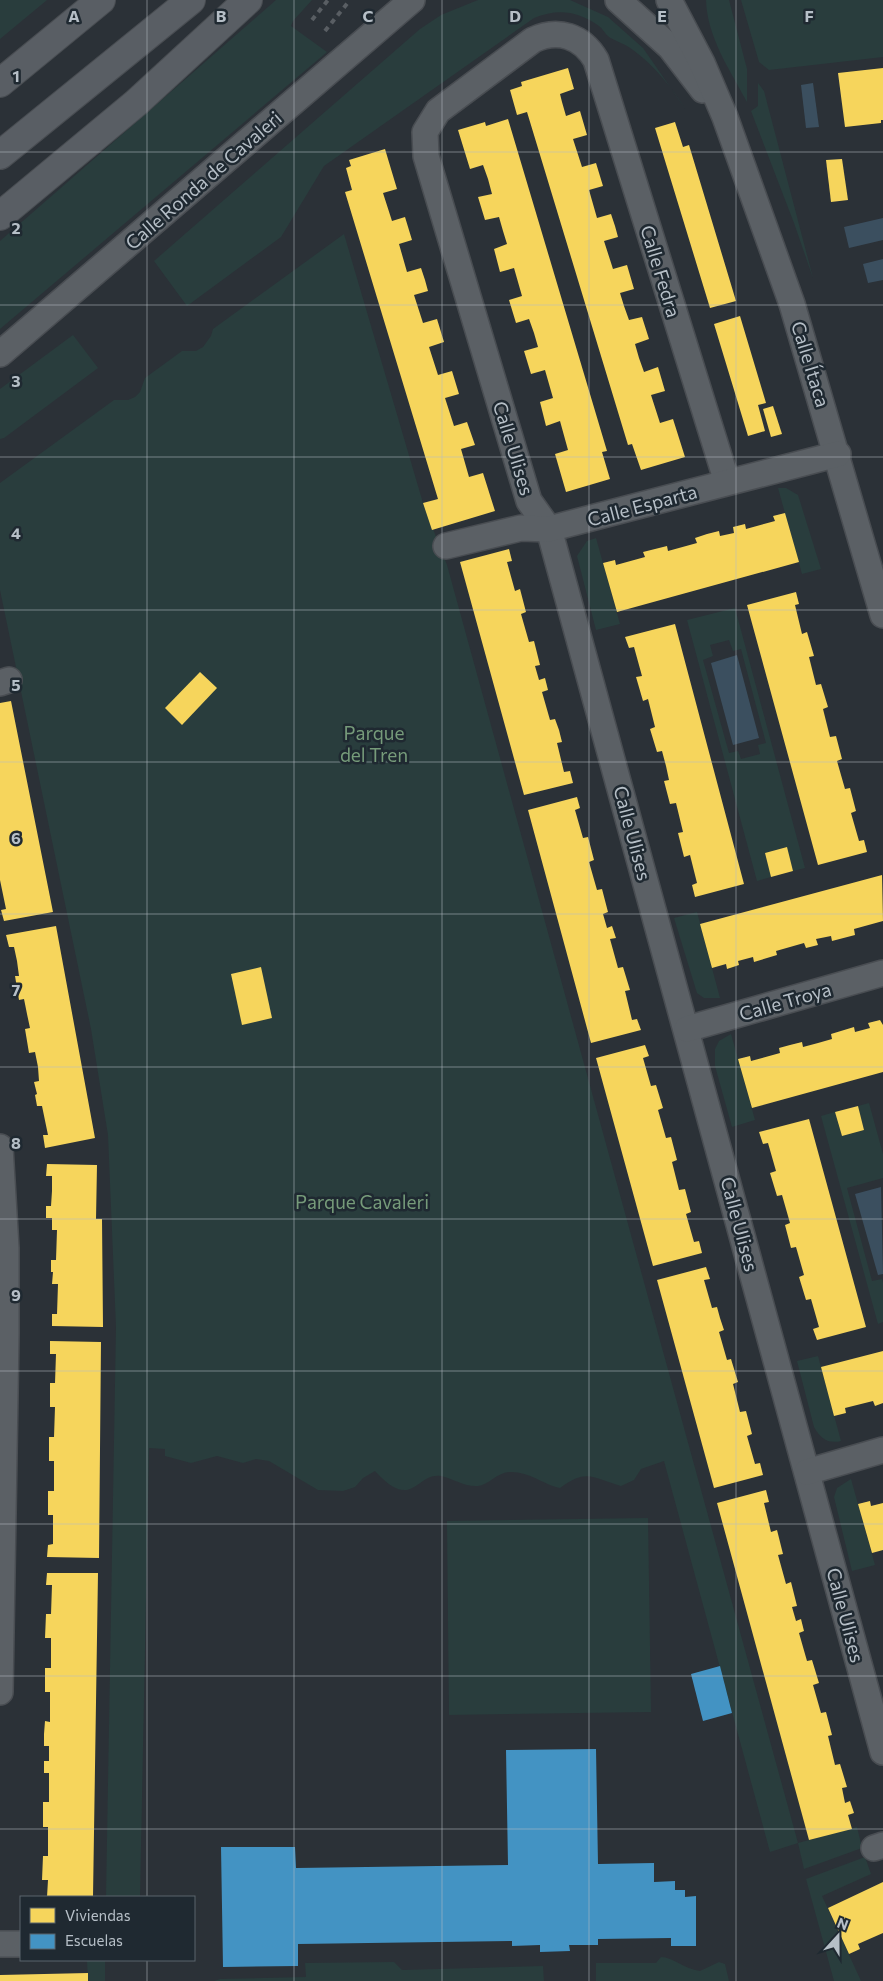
<svg xmlns="http://www.w3.org/2000/svg" width="883" height="1981" font-family="Commissioner,sans-serif">
  <rect width="100%" height="100%" fill="#2b3137"/>
  <!-- green -->
  <g fill="#293d3d" fill-rule="evenodd">
    <polygon points="0,0 47,0 0,39"/>
    <polygon points="276,0 312,0 293,21 291,26 327,52 0,329 0,241"/>
    <path d="M478,0h92l38,17 35,31 43,62c-14,-22 -31,-44 -53,-60 -7,-6 -16,-8 -24,-13 -4,-3 -6,-8 -10,-11 -21,-15 -41,-18 -65,-8l-210,148 -43,71 -94,69 -33,-45 266,-232 21,-14z"/>
    <path d="M706,0h23l18,69v33c-17,-32 -40,-65 -41,-102z"/>
    <polygon points="741,0 883,0 883,57 769,70 759,62"/>
    <polygon points="758,83 764,91 813,278 794,223 751,111 758,106"/>
    <path d="M344,234l79,269 24,62 351,1278 59,-16 5,21 -58,21 -6,-26 -28,9 -106,-391 -23,8 -7,11 -13,6c-28,-8 -34,-18 -61,2 -18,-4 -31,-17 -51,-16 -12,1 -21,13 -31,14 -13,1 -24,-7 -37,-10 -25,-4 -28,37 -66,-5l-12,7 -8,9 -12,4 -25,-1 -49,-29 -13,-2 -13,4 -26,-7 -26,7 -26,-7v-7l-16,-1 -9,449h-34l10,-570 -8,-192 -17,-106 -91,-439v-107l114,-83h14l7,-3 5,-5 5,-14 37,-27h14l7,-4 8,-11 2,-7z"/>
    <polygon points="73,335 98,368 4,438 0,439 0,389"/>
    <polygon points="778,488 786,488 798,495 821,569 802,574"/>
    <polygon points="596,538 620,624 596,630 577,556 587,541"/>
    <path d="M735,608l70,260 -12,3 -7,-24 -21,6 6,24 -14,4 -70,-261zM729,640l4,11 8,-2 25,94 -8,2 2,9 -19,5 -3,-8 -9,2 -26,-93 10,-4 -3,-11z"/>
    <polygon points="697,912 720,998 704,998 697,993 674,918"/>
    <polygon points="731,1034 755,1120 732,1127 715,1066 715,1049 719,1041"/>
    <polygon points="869,1103 883,1154 883,1178 847,1188 872,1281 882,1279 883,1283 883,1322 878,1324 821,1116 835,1112 842,1136 864,1130 858,1106"/>
    <path d="M818,1356l23,85c-13,3 -20,-2 -27,-14l-17,-66z"/>
    <polygon points="851,1479 875,1565 852,1571 834,1497 837,1488"/>
    <polygon points="648,1518 651,1712 449,1715 447,1521"/>
    <polygon points="865,1857 871,1874 822,1896 861,1981 834,1981 806,1879"/>
    <path d="M661,1957c12,0 23,12 39,14l19,-9 6,2 4,17h-133v-18h60z"/>
    <polygon points="87,1961 105,1961 105,1981 88,1981"/>
    <polygon points="394,1962 402,1970 543,1966 544,1981 214,1981 220,1979 306,1977 305,1963"/>
  </g>
  <!-- water -->
  <g fill="#3b4f5f">
    <polygon points="813,83 819,127 806,128 801,85"/>
    <polygon points="883,218 883,240 849,248 844,227"/>
    <polygon points="883,259 883,280 868,283 863,264"/>
    <polygon points="737,655 759,738 733,745 711,663"/>
    <polygon points="881,1187 883,1274 878,1275 855,1194"/>
  </g>
  <!-- homes -->
  <g fill="#f6d55c">
    <polygon points="568,68 574,89 560,94 562,102 566,116 580,111 587,135 573,139 582,167 596,163 603,186 589,190 597,218 611,214 615,226 618,237 604,241 613,269 627,265 634,289 620,293 624,306 629,320 642,317 649,339 635,344 639,358 644,372 658,367 665,391 651,395 660,423 673,419 685,457 641,470 632,444 628,445 527,112 517,115 510,90 522,86 521,82"/>
    <polygon points="883,68 883,120 881,120 881,123 845,127 838,73"/>
    <polygon points="508,119 607,451 602,452 610,479 566,492 555,454 568,450 560,421 546,426 540,402 553,398 545,370 531,374 524,351 538,347 534,333 529,319 516,323 509,300 522,296 514,268 500,272 494,249 507,244 503,231 499,217 485,220 478,197 492,194 488,179 483,165 470,169 458,130 485,122 486,126"/>
    <polygon points="675,122 683,147 689,145 736,301 710,308 655,128"/>
    <polygon points="385,149 397,189 383,193 392,221 405,217 412,240 399,244 407,272 421,268 425,280 428,291 414,295 423,323 437,319 444,342 429,347 438,375 452,371 459,394 445,398 454,426 467,422 475,445 461,449 469,477 483,473 495,511 432,530 423,503 438,499 345,192 352,190 346,168 351,166 349,160"/>
    <polygon points="842,159 848,200 831,202 826,160"/>
    <polygon points="740,316 766,403 758,405 765,431 748,436 714,324"/>
    <polygon points="773,406 782,434 771,437 763,409"/>
    <polygon points="785,513 799,562 617,612 603,563 615,560 616,565 645,557 643,552 667,546 668,551 697,543 695,538 707,534 719,531 720,536 734,533 733,527 745,524 746,529 775,521 773,516"/>
    <polygon points="509,549 512,561 507,562 515,591 520,589 526,612 521,614 529,642 534,641 540,665 535,666 539,680 545,678 548,690 542,692 550,720 555,719 559,730 562,742 557,743 564,772 570,771 573,783 524,795 460,562"/>
    <polygon points="796,592 799,604 795,605 802,634 807,632 814,656 809,657 816,685 821,684 828,707 823,709 830,737 836,736 842,759 837,761 845,789 850,788 856,811 851,813 859,841 864,840 867,852 818,865 747,605"/>
    <polygon points="675,624 744,884 695,897 692,885 697,883 690,855 684,857 678,833 683,832 676,803 670,804 664,781 669,780 666,766 662,751 657,752 650,729 655,727 648,699 643,701 636,677 642,676 634,647 629,648 625,637"/>
    <polygon points="200,672 217,688 182,725 165,708"/>
    <polygon points="11,701 53,912 4,921 1,910 6,909 0,880 0,703"/>
    <polygon points="577,797 580,808 575,810 583,838 588,837 594,860 589,862 597,890 602,889 608,912 603,914 607,928 612,926 616,938 610,939 618,968 623,967 630,990 625,991 632,1020 637,1019 641,1030 591,1043 528,810"/>
    <polygon points="787,847 793,871 771,877 765,853"/>
    <polygon points="882,875 883,921 854,929 855,935 832,941 831,936 816,939 818,945 806,948 804,943 776,951 777,955 754,962 753,957 738,961 739,965 727,969 726,964 712,968 700,924"/>
    <polygon points="56,926 95,1138 45,1148 43,1135 48,1135 42,1106 37,1106 35,1095 37,1094 34,1082 39,1081 38,1067 35,1052 29,1053 25,1029 30,1028 27,1014 24,999 19,1000 15,976 19,976 17,961 14,947 9,947 6,935"/>
    <polygon points="261,967 272,1018 242,1025 231,974"/>
    <polygon points="880,1020 883,1025 883,1072 752,1108 738,1059 750,1056 751,1061 780,1053 779,1048 790,1045 802,1042 803,1047 818,1043 832,1039 831,1034 854,1027 855,1032 870,1028 868,1023"/>
    <polygon points="645,1045 649,1056 643,1058 651,1086 656,1085 663,1108 658,1110 666,1138 671,1137 677,1160 672,1162 679,1190 685,1189 691,1212 686,1214 694,1242 699,1241 702,1253 653,1266 596,1058"/>
    <polygon points="858,1106 864,1130 842,1136 835,1112"/>
    <polygon points="809,1119 866,1327 817,1340 813,1329 819,1327 811,1299 806,1300 799,1277 804,1275 796,1247 791,1248 785,1225 790,1223 782,1195 777,1196 770,1173 776,1171 768,1143 763,1144 759,1132"/>
    <polygon points="47,1164 97,1165 96,1219 102,1219 103,1327 52,1326 52,1314 57,1314 58,1284 52,1284 53,1272 51,1272 51,1260 56,1260 57,1230 52,1230 52,1218 46,1218 46,1206 51,1206 52,1191 52,1176 46,1176"/>
    <polygon points="706,1267 710,1279 704,1280 712,1308 717,1307 720,1318 724,1330 719,1332 727,1360 731,1359 738,1382 733,1384 740,1412 746,1411 752,1434 747,1436 755,1464 760,1463 763,1475 714,1488 657,1280"/>
    <polygon points="50,1341 101,1342 99,1558 47,1557 48,1545 53,1544 53,1515 48,1515 48,1491 54,1491 54,1461 49,1461 49,1437 54,1437 55,1407 50,1407 50,1383 55,1383 56,1354 50,1354"/>
    <polygon points="883,1351 883,1403 875,1406 873,1401 845,1408 846,1413 834,1416 821,1367"/>
    <polygon points="766,1490 769,1502 764,1503 771,1532 777,1530 783,1554 778,1555 786,1584 791,1582 797,1606 792,1607 796,1621 801,1619 804,1631 799,1633 807,1661 812,1660 819,1683 813,1685 821,1713 826,1712 832,1735 828,1736 835,1765 840,1764 847,1787 842,1788 845,1803 850,1801 854,1813 848,1815 852,1829 809,1840 717,1503"/>
    <polygon points="870,1501 871,1506 883,1503 883,1550 872,1553 858,1504"/>
    <polygon points="47,1573 98,1573 93,1897 47,1897 48,1880 42,1880 43,1856 48,1856 48,1827 43,1827 43,1802 49,1802 49,1773 44,1773 44,1761 49,1761 49,1746 44,1746 44,1734 45,1721 50,1722 50,1692 45,1692 45,1668 51,1668 51,1638 45,1638 46,1614 51,1614 52,1585 46,1585"/>
    <polygon points="883,1882 883,1933 858,1944 860,1949 849,1954 828,1908"/>
    <polygon points="88,1973 88,1981 0,1981 0,1975"/>
  </g>
  <!-- schools -->
  <g fill="#4393c3">
    <polygon points="720,1666 732,1713 703,1721 691,1674"/>
    <polygon points="596,1749 598,1864 654,1863 654,1882 675,1881 675,1890 685,1890 685,1897 696,1896 696,1946 671,1946 671,1938 598,1939 598,1945 569,1945 570,1951 540,1952 540,1945 512,1946 512,1941 298,1944 298,1966 223,1967 221,1847 295,1847 296,1868 508,1865 506,1750"/>
  </g>
  <g fill="none" stroke-linecap="round" stroke-linejoin="round">
    <!-- minor casing -->
    <g stroke="#494d52" stroke-width="28">
      <g id="minor">
        <polyline points="618,0 670,47 703,90"/>
        <polyline points="669,0 702,63 725,117 792,304 883,615"/>
        <polyline points="0,354 412,0"/>
        <path d="M727,482l-131,-422c-14,-24 -38,-32 -63,-20l-95,71 -13,21 1,24 103,345 20,28 334,1223"/>
        <polyline points="446,546 521,528 549,529 838,454"/>
        <polyline points="0,683 9,680"/>
        <polyline points="687,1029 883,973"/>
        <polyline points="0,1147 6,1248 6,1334 0,1692"/>
        <polyline points="807,1472 883,1450"/>
        <polyline points="874,1848 883,1845"/>
        <polyline points="0,1944 21,1944"/>
      </g>
    </g>
    <!-- secondary casing -->
    <g stroke="#494d52" stroke-width="30">
      <g id="secondary">
        <polyline points="0,83 101,0"/>
        <polyline points="0,155 191,0"/>
        <polyline points="0,216 136,103 248,0"/>
      </g>
    </g>
    <!-- minor -->
    <use href="#minor" stroke="#5b6065" stroke-width="25"/>
    <!-- secondary -->
    <use href="#secondary" stroke="#595e64" stroke-width="28"/>
    <!-- rail -->
    <g stroke="#595e63" stroke-width="4" stroke-dasharray="5 5" stroke-linecap="butt">
      <polyline points="312,20 328,0"/>
      <polyline points="325,31 350,0"/>
    </g>
  </g>
  <!-- grid -->
  <path fill="none" stroke="#b6bfc7" stroke-width="1" stroke-opacity="0.55" d="M147,0v1897M294,0v1981M442,0v1981M589,0v1981M736,0v1981M0,152h883M0,305h883M0,457h883M0,610h883M0,762h883M0,914h883M0,1067h883M0,1219h883M0,1371h883M0,1524h883M0,1676h883M0,1829h883M147,1960v21"/>
  <g text-anchor="middle" dominant-baseline="central" stroke-width="5" stroke-linejoin="round" paint-order="stroke">
    <!-- street labels -->
    <g font-size="19" fill="#b6bfc7" stroke="#1f2931">
      <text transform="translate(203 180) rotate(-41)">Calle Ronda de Cavaleri</text>
      <text transform="translate(661 271) rotate(73)">Calle Fedra</text>
      <text transform="translate(811 364) rotate(73)">Calle Ítaca</text>
      <text transform="translate(514 448) rotate(73)">Calle Ulises</text>
      <text transform="translate(642 505) rotate(-15)">Calle Esparta</text>
      <text transform="translate(633 833) rotate(75)">Calle Ulises</text>
      <text transform="translate(785 1001) rotate(-16)">Calle Troya</text>
      <text transform="translate(740 1224) rotate(75)">Calle Ulises</text>
      <text transform="translate(846 1615) rotate(75)">Calle Ulises</text>
    </g>
    <!-- park labels -->
    <g font-size="19" fill="#769b7a" stroke="#1f2931">
      <text x="374" y="732">Parque<tspan x="374" dy="22">del Tren</tspan></text>
      <text x="362" y="1201">Parque Cavaleri</text>
    </g>
  </g>
  <g font-size="16" text-anchor="middle" font-weight="bold" fill="#b6bfc7" stroke="#1f2931" stroke-width="5" stroke-linejoin="round" paint-order="stroke">
    <text x="74" y="22">A</text>
    <text x="221" y="22">B</text>
    <text x="368" y="22">C</text>
    <text x="515" y="22">D</text>
    <text x="662" y="22">E</text>
    <text x="809" y="22">F</text>
    <text x="16" y="82">1</text>
    <text x="16" y="234">2</text>
    <text x="16" y="387">3</text>
    <text x="16" y="539">4</text>
    <text x="16" y="691">5</text>
    <text x="16" y="844">6</text>
    <text x="16" y="996">7</text>
    <text x="16" y="1149">8</text>
    <text x="16" y="1301">9</text>
  </g>
  <!-- legend -->
  <rect x="20" y="1896" width="175" height="65" fill="#1f2931" stroke="#5b656d"/>
  <rect x="30" y="1908" width="25" height="15" fill="#f6d55c" stroke="#5b656d"/>
  <text x="65" y="1921" font-size="15" fill="#b6bfc7">Viviendas</text>
  <rect x="30" y="1934" width="25" height="15" fill="#4393c3" stroke="#5b656d"/>
  <text x="65" y="1946" font-size="15" fill="#b6bfc7">Escuelas</text>
  <!-- north arrow -->
  <g transform="translate(838 1936) rotate(21)" stroke="#1f2931" stroke-width="4" paint-order="stroke">
  <path d="M0-4L9 19L0 12L-9 19Z" fill="#b6bfc7"/>
  <text y="-8" font-size="14" font-weight="bold" text-anchor="middle" fill="#b6bfc7">N</text>
  </g>
</svg>
